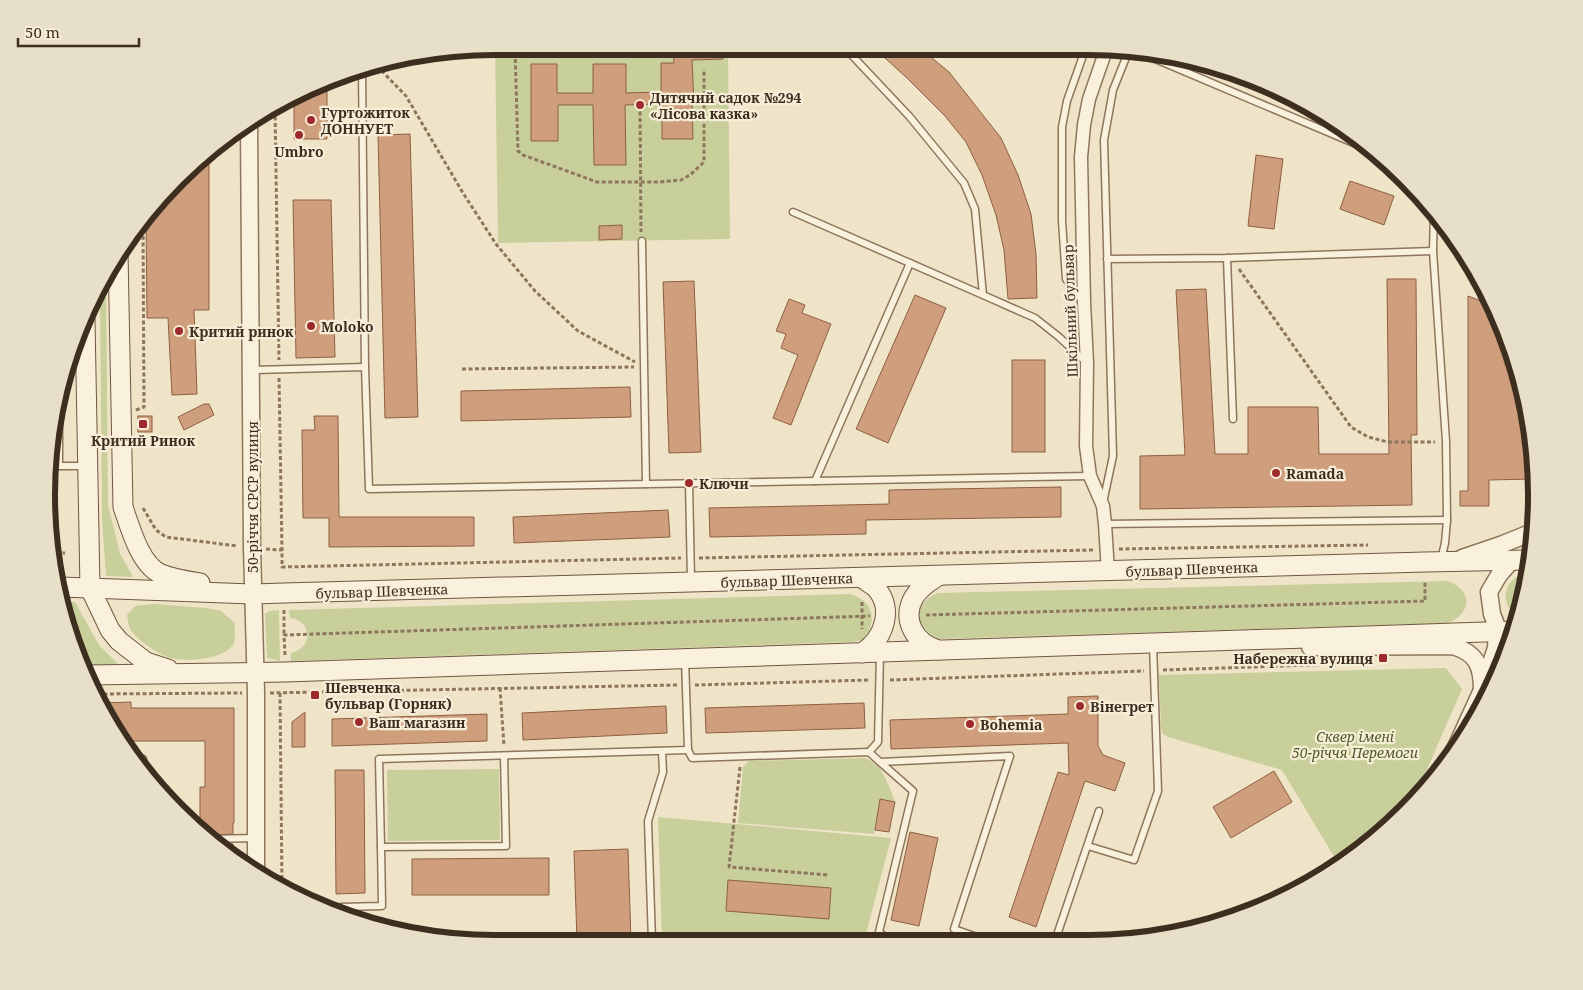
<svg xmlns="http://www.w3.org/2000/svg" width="1583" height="990" font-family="'Noto Serif',serif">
  <rect width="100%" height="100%" fill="#f0e4c8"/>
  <!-- green -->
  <g fill="#c9cf9b">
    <polygon points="495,46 728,48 730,239 498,243"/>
    <polygon points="106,279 108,505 120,553 133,577 106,576 102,520 100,291"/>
    <path d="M1522,574h6l-9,43c-19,-11 -18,-34 3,-43z"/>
    <path d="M1448,581c25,10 24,32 0,42l-510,16c-24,-13 -27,-35 0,-46z"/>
    <path d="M850,594c24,7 28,27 13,46l-12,2 -560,19v-8c22,-5 22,-32 -1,-35l-1,-8z"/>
    <polygon points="64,602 75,602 99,645 121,667 84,667 70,639"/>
    <path d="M154,604l53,4 14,3 14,12c-1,6 1,15 -1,20 -9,18 -53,20 -69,13 -11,-5 -24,-14 -32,-23 -4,-4 -5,-12 -6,-18l8,-9z"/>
    <polygon points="279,610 280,661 267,658 265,614 270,611"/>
    <polygon points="1446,668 1462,689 1425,774 1394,821 1384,832 1339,865 1282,770 1168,737 1163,734 1161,728 1159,675"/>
    <path d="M865,758c19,8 23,26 30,44l-15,-2 -6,34 -136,-11 5,-56 6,-6z"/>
    <polygon points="499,769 500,840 388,841 387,770"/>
    <polygon points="658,817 891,838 864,942 662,941"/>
  </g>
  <!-- building -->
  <g fill="#cf9f7d" stroke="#8d5f41">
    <polygon points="673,47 723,48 723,59 692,60 694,104 692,104 693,139 662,139 662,104 625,105 626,165 594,165 593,105 558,105 558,141 531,141 531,64 557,64 557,93 593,93 593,64 626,64 626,93 661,92 661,63 674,63"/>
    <polygon points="874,48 921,49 949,72 1001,138 1018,175 1031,214 1036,254 1037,298 1008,299 1004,250 996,215 982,175 966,142 945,116 907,78"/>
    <polygon points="327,83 327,139 294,139 294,101"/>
    <polygon points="410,134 418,417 385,418 378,135"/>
    <polygon points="209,152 209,310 194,310 197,394 172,395 168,318 147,318 146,220"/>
    <polygon points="1256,155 1283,159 1274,229 1248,226"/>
    <polygon points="1350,181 1394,196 1384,225 1340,209"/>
    <polygon points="293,200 331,200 335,357 296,358"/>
    <polygon points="622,225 622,239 599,240 599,226"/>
    <polygon points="1387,279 1416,279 1417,435 1411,435 1412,505 1140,509 1140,456 1185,455 1176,290 1206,289 1215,454 1248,454 1248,407 1318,407 1319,454 1389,454"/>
    <polygon points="694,281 701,452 669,453 663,282"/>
    <polygon points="915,295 946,308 888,443 856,429"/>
    <polygon points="1468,296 1492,305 1513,350 1533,436 1534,479 1489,480 1489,506 1460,506 1460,491 1468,491"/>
    <polygon points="789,299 805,305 802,313 831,324 791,425 773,418 798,355 781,348 786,334 776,331"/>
    <rect x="1012" y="360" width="33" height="92"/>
    <polygon points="630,387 631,417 461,421 461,391"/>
    <polygon points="204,404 209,404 214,415 184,430 178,417"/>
    <rect x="138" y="416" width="14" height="16"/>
    <polygon points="314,416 338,416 339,517 474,517 474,546 329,547 329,518 303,518 302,430 315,430"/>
    <polygon points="1061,487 1061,517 866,520 866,534 710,537 709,508 889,504 889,490"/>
    <polygon points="668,510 670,537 514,543 513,517"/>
    <polygon points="1098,696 1098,746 1103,755 1125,763 1115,791 1085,781 1036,927 1009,917 1058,772 1069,775 1068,743 891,749 890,720 1068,714 1068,697"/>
    <polygon points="131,702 131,708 234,708 234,823 233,823 233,834 207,835 200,828 200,787 205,787 205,741 131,741 131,755 122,745 101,703"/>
    <polygon points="864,703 865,728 706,733 705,708"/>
    <polygon points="666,706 667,733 523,740 522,713"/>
    <polygon points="305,712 305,747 292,747 292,722"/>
    <polygon points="487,714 487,741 332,746 332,719"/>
    <polygon points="335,770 364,770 365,893 336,894"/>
    <polygon points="1274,771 1292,802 1231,838 1213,807"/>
    <polygon points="880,799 895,802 889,832 875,830"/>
    <polygon points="910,832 938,838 919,926 891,920"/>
    <polygon points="215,844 233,844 233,857 222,851"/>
    <polygon points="628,849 631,941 577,941 574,851"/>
    <polygon points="549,858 549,895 412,895 412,859"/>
    <polygon points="728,880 831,888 829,919 726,911"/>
  </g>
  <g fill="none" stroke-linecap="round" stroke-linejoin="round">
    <!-- service casing -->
    <g stroke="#8d765c" stroke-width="9">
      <g id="service">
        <polyline points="845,48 909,116 964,183 975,209 983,295 1035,318 1059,337 1086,362"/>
        <polyline points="476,49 477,49"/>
        <polyline points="1134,50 1375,152"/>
        <polyline points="362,68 365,367"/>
        <polyline points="1434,211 1433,251 1446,441 1447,520 1445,543 1441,560"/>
        <polyline points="793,212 983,295"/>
        <polyline points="642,241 646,484"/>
        <polyline points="1227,258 1233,419"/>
        <polyline points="1107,259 1227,258 1433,251"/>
        <polyline points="1082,300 1066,279 1062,221 1062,127 1067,101 1085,50"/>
        <polyline points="252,370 365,367 369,489 1090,476"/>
        <polyline points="59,415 59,466"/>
        <polyline points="51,466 85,466"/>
        <polyline points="815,481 910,263"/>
        <polyline points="689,483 691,579"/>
        <polyline points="1103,503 1113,456 1104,140 1113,90 1129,50"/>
        <polyline points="1105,524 1447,520"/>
        <polyline points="685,659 688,750 692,758 869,752 880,762 1010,756 954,929 991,942"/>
        <polyline points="869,752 878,742 880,653"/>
        <polyline points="880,762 913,791 879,932 891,942"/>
        <polyline points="143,767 143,759"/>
        <polyline points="210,839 255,838"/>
        <polyline points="1088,846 1134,860 1158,791 1153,644"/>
        <polyline points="381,847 379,759 688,750"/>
        <polyline points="341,907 382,906 381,847 506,846 504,756"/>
        <polyline points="652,941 648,821 663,772 662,751"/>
        <polyline points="1043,942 1057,935 1099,811"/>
      </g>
    </g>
    <!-- minor casing -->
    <g stroke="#8d765c" stroke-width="15">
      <polyline id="minor" points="1106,50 1089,99 1084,125 1081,157 1084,302 1087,363 1086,446 1090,476 1103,506 1105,524 1108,572"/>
    </g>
    <!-- tertiary casing -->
    <g stroke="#8d765c" stroke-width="19">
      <g id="tertiary">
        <polyline points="249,124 252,548 256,693 256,871"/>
        <polyline points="1462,558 1503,544 1535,531"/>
        <path d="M1310,647l143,-1c23,7 29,19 29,44"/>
        <polyline points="1451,758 1482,690 1496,648 1497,627 1492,614 1489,592 1499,575 1512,560"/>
      </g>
    </g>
    <!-- secondary casing -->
    <g stroke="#6f573f" stroke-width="21">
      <g id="secondary">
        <path d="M118,253l5,254c7,20 17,58 38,67 12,5 26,7 39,9"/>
        <polyline points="85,320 90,588 110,630 119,641 146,662 168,669"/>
        <path d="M938,576c-9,6 -18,11 -24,21 -13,23 1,46 24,53"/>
        <path d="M862,578c4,3 9,6 13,9 20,21 9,52 -13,66"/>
        <polyline points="61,587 252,594 284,593 1425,562 1530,560"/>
        <polyline points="88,675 285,672 1514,631"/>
      </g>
    </g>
    <!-- path -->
    <g stroke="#8d765c" stroke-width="3" stroke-dasharray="4 2.5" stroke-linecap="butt">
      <polyline points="661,47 515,49 518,151 523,155 597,182 659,182 681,180 690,175 704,162 704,69"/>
      <polyline points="485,49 515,49"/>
      <polyline points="377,66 406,96 463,193 496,244 535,291 578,331 635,362"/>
      <polyline points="640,105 641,232"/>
      <polyline points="275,110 279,360"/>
      <polyline points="1239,269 1351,427 1368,437 1388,442 1435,442"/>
      <polyline points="462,369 634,367"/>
      <polyline points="279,378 282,550"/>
      <polyline points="136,410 144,407 143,223"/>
      <polyline points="143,508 156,530 166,537 237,546"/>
      <polyline points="266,549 282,550 282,567 681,558"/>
      <polyline points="1119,549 1368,545"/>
      <polyline points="56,553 65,553"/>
      <polyline points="699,558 1093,550"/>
      <polyline points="862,602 862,629"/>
      <polyline points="284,610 284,635"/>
      <polyline points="926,615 1425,601 1425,581"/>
      <polyline points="78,655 86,660"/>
      <polyline points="285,655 284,635 870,616"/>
      <polyline points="1163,670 1341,664"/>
      <polyline points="890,680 1144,671"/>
      <polyline points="695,685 869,680"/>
      <polyline points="500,688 504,746"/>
      <polyline points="270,693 677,685"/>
      <polyline points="280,693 282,886"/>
      <polyline points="97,694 242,693"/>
      <polyline points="740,767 729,867 828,875"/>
      <polyline points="1415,799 1429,777 1436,761"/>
    </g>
    <!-- service -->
    <use href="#service" stroke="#faf1dc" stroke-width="6"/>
    <!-- minor -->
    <use href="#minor" stroke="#faf1dc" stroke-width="12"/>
    <!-- tertiary -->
    <use href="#tertiary" stroke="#faf1dc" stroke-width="16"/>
    <!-- secondary -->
    <use href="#secondary" stroke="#faf1dc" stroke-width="19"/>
  </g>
  <!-- markers -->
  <g fill="#9e2a2b" stroke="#f7eed8" stroke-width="2">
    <circle cx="640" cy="105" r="5"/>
    <circle cx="311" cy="120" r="5"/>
    <circle cx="299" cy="135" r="5"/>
    <circle cx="311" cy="326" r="5"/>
    <circle cx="179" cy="331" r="5"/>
    <rect x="138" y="419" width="10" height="10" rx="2.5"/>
    <circle cx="1276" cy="473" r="5"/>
    <circle cx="689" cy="483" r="5"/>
    <rect x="1378" y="653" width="10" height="10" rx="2.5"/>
    <rect x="310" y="690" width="10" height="10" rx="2.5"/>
    <circle cx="1080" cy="706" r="5"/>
    <circle cx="359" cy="722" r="5"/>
    <circle cx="970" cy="724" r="5"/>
  </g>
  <g text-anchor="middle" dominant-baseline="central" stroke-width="4.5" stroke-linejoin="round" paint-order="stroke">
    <!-- poi labels -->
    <g font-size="14" font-weight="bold" fill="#3d2e20" stroke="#f7eed8" text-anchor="start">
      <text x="650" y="97">Дитячий садок №294<tspan x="650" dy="16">«Лісова казка»</tspan></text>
      <text x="321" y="112">Гуртожиток<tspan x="321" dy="16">ДОННУЕТ</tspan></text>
      <text x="299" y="151" text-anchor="middle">Umbro</text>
      <text x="321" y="326">Moloko</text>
      <text x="189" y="331">Критий ринок</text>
      <text x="143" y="440" text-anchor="middle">Критий Ринок</text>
      <text x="1286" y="473">Ramada</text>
      <text x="699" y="483">Ключи</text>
      <text x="1373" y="658" text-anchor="end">Набережна вулиця</text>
      <text x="325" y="687">Шевченка<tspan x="325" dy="16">бульвар (Горняк)</tspan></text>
      <text x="1090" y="706">Вінегрет</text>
      <text x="369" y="722">Ваш магазин</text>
      <text x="980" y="724">Bohemia</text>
    </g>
    <!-- street labels -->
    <g font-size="14" fill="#3d2e20" stroke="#f7eed8">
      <text transform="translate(1070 311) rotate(-92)">Шкільний бульвар</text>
      <text transform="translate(252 497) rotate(-90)">50-річчя СРСР вулиця</text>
      <text transform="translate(1192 569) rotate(-2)">бульвар Шевченка</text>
      <text transform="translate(787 580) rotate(-2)">бульвар Шевченка</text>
      <text transform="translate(382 591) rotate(-2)">бульвар Шевченка</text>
    </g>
    <!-- park labels -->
    <g font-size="14" font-style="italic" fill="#4d5a26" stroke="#f7eed8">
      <text x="1355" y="736">Сквер імені<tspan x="1355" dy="16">50-річчя Перемоги</tspan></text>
    </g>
  </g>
  <!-- crop -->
  <path d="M0 0H1583V990H0ZM495 55H1088A440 440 0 0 1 1528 495V495A440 440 0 0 1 1088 935H495A440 440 0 0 1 55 495V495A440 440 0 0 1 495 55Z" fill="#e8dfc9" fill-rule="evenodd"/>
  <path fill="none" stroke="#3d2e20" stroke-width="6" d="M495 55H1088A440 440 0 0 1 1528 495V495A440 440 0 0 1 1088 935H495A440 440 0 0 1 55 495V495A440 440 0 0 1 495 55Z"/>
  <!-- scale -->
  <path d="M18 38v8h121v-8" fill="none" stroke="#3d2e20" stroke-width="2.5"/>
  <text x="25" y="38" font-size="15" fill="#3d2e20" stroke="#f7eed8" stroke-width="4" paint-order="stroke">50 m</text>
</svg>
